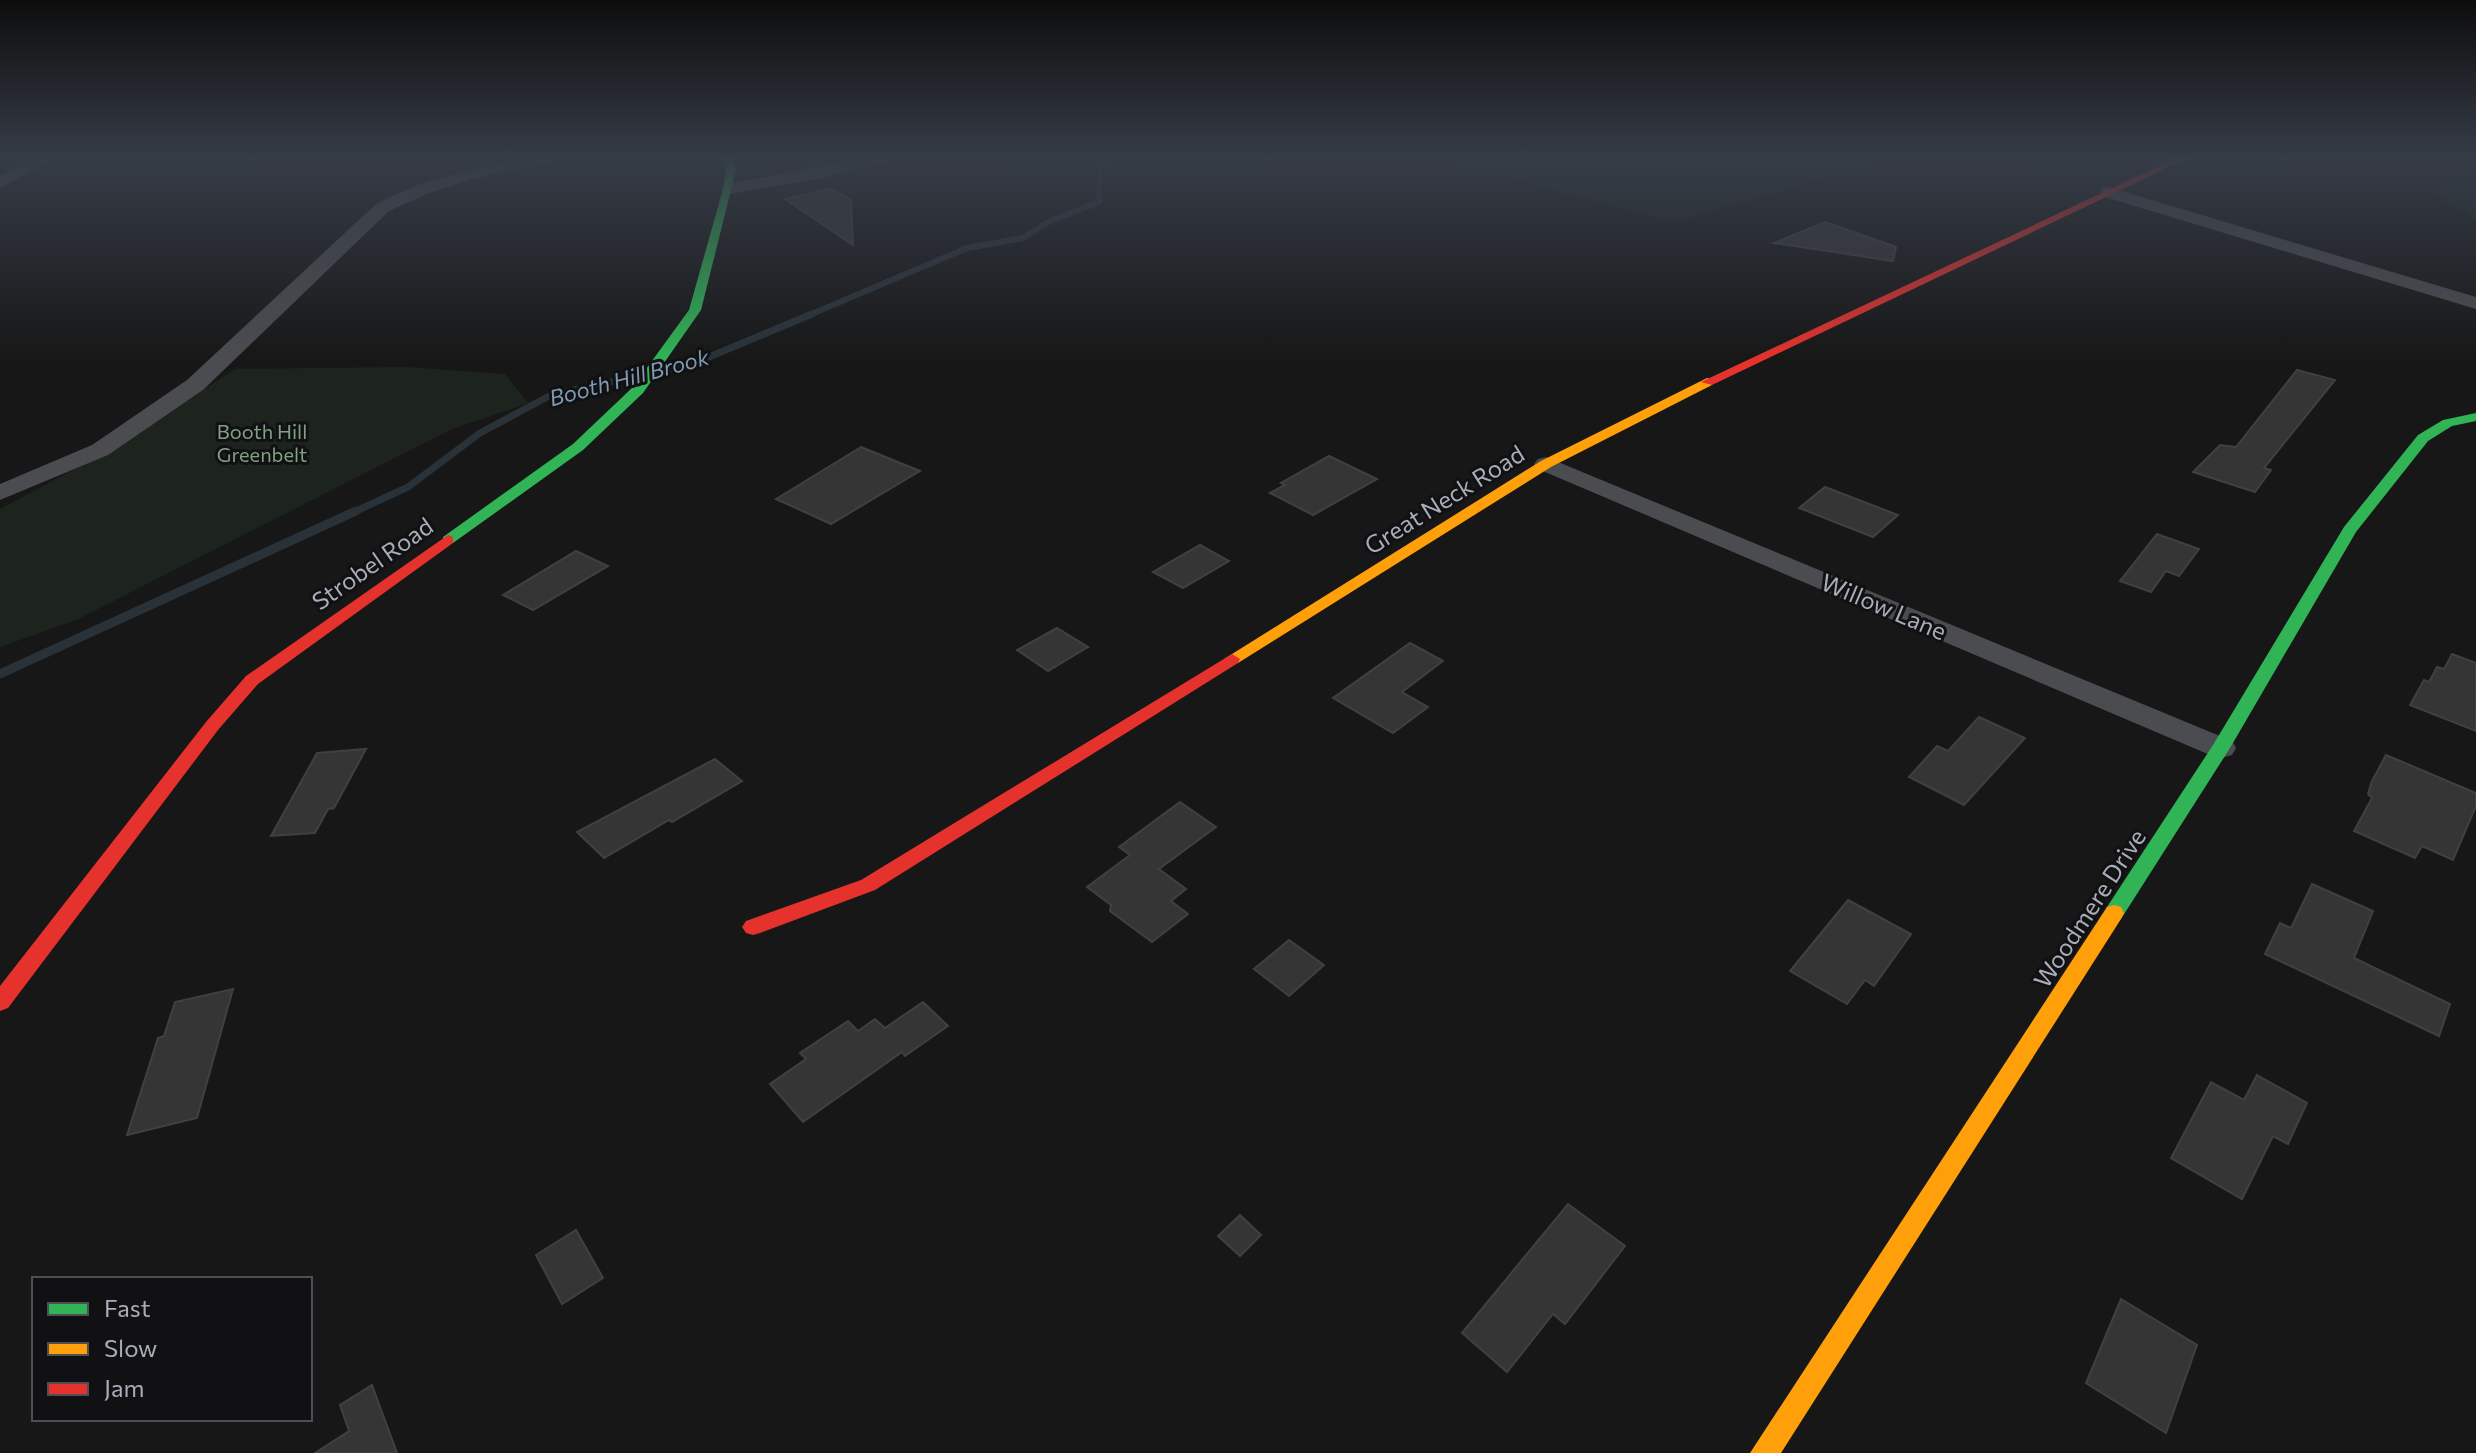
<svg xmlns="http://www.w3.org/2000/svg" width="2476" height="1453" font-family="Commissioner,sans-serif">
  <rect width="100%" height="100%" fill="#171717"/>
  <!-- green -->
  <g fill="#1d241e">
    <polygon points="1433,157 1897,157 1673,222"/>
    <polygon points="2476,174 2476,220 2430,190"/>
    <polygon points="406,367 505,374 528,403 450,430 76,620 0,647 0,509 120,445 235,369"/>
  </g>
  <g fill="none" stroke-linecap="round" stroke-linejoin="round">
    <!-- stream-far2 -->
    <polyline stroke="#2a3239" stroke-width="6" points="807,316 967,248 1023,238 1050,221 1099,202 1100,166 1114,157"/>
    <!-- stream-far1 -->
    <polyline stroke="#2a3239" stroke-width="7" points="352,513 408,487 480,433 551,395 690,365 812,314"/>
    <!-- stream -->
    <polyline stroke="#2a3239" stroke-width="9" points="0,674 356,511"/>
  </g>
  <!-- building -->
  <g fill="#353536" stroke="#3f4043" stroke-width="2">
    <polygon points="831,188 851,200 853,245 785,199"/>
    <polygon points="1825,222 1896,247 1893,261 1774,243"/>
    <polygon points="2297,370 2335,380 2264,468 2271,470 2255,492 2193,472 2220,445 2236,447"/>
    <polygon points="861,447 920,471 831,524 776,499"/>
    <polygon points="1329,456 1377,479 1313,515 1270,493 1285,485 1281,483"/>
    <polygon points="1825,487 1898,515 1873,537 1799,508"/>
    <polygon points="2157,534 2199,549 2179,576 2166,571 2151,592 2120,581"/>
    <polygon points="1200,545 1229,561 1183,588 1153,572"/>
    <polygon points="576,551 608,566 533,610 503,595"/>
    <polygon points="1057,628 1088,647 1048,671 1017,650"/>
    <polygon points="1410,643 1443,661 1402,692 1428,707 1393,733 1333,698"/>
    <polygon points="2452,654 2476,663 2476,731 2410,705 2424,680 2429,682 2437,667 2444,669"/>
    <polygon points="1979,717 2025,738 1964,805 1909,777 1937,746 1948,751"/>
    <polygon points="366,749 334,808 328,809 315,833 271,836 317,753"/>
    <polygon points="2386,755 2476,793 2476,806 2453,860 2422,846 2415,858 2354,831 2372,798 2368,794 2372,781"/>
    <polygon points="715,759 742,781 672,822 669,820 604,858 577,832"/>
    <polygon points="1180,802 1216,827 1159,869 1186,889 1171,901 1188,914 1152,942 1110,911 1111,905 1087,887 1130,855 1119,847"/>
    <polygon points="2312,884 2373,911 2354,958 2450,1004 2439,1036 2265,954 2280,923 2291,928"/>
    <polygon points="1848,900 1911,934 1874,986 1865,980 1847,1004 1790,971"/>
    <polygon points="1289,940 1324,965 1289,996 1254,969"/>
    <polygon points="233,989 197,1118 127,1135 158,1038 164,1036 175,1002"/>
    <polygon points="923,1002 948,1026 905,1056 902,1052 803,1122 770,1084 806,1059 800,1053 848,1021 858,1031 875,1019 885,1028"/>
    <polygon points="2257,1075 2307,1103 2288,1144 2273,1136 2242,1199 2171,1158 2211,1082 2244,1100"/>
    <polygon points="1568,1204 1625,1246 1565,1324 1553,1314 1507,1372 1462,1333"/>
    <polygon points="1240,1215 1261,1235 1240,1256 1218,1236"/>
    <polygon points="576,1230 603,1278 562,1304 536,1255"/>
    <polygon points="2121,1299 2197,1345 2166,1433 2086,1383"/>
    <polygon points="372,1385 397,1453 315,1453 349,1431 340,1405"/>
  </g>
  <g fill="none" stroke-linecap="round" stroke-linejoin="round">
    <!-- street -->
    <g fill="#4b4c50" fill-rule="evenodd">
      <polygon points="36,157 56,157 0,188 0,176"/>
      <polygon points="530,157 560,157 552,162 475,178 429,193 389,211 203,390 108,455 0,500 0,484 92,445 187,380 377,203 417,185 465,171"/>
      <polygon points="867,157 895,157 893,160 816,179 728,194 720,189 728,184"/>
      <polygon points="2108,187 2476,297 2476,309 2102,196 2100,192 2102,188"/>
      <polygon points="1546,457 2232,741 2236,748 2232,755 2221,758 2210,755 1538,469 1534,464 1538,459"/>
    </g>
    <!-- fast -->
    <g fill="#30b455" fill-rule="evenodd">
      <polygon points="722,157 732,157 736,170 701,310 643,393 583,450 453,543 443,543 443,537 573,444 633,387 689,310 723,189 726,170"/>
      <polygon points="2476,413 2476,421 2452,426 2428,441 2356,532 2230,748 2121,919 2114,921 2107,919 2104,913 2107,907 2213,745 2344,527 2418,435 2443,420"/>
    </g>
    <!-- slow -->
    <g fill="#ff9f0a" fill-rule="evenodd">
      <polygon points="1707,378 1712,379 1712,385 1551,467 1238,663 1226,663 1224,659 1541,461"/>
      <polygon points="2114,905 2121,907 2124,913 2121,919 1781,1453 1750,1453 2107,907"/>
    </g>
    <!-- jam -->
    <g fill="#e5322d" fill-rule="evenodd">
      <polygon points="2178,157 2190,157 1712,385 1701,382"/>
      <polygon points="448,535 453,537 453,543 258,684 218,730 8,1008 0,1011 0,986 206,722 246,676"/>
      <polygon points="1232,654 1240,659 1238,663 875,890 760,933 753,935 746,933 742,927 746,921 861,880"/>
    </g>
  </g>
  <!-- sky -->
  <linearGradient id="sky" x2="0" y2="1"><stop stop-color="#0d0d0d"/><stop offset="0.44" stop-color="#363c47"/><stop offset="1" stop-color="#363c47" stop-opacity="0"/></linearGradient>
  <rect width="2476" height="360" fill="url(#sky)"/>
  <g text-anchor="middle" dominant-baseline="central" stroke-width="6" stroke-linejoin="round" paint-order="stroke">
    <!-- far-park labels -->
    <g font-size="20" fill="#7fa381" stroke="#111113">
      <text x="262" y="431">Booth Hill<tspan x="262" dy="23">Greenbelt</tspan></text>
    </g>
    <!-- far-water labels -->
    <g font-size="22" font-style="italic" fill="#7f9bb3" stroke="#111113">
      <text transform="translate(629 377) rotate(-15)">Booth Hill Brook</text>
    </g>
    <!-- street labels -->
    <g font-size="24" fill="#a8adb8" stroke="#111113">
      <text transform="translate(1444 499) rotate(-32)">Great Neck Road</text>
      <text transform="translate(372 563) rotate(-35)">Strobel Road</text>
      <text transform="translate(1884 606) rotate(23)">Willow Lane</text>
      <text transform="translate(2089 908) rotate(-57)">Woodmere Drive</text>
    </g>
  </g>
  <!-- legend -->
  <rect x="32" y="1277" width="280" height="144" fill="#111113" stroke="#4d4f55" stroke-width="2"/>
  <rect x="48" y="1303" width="40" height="12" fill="#30b455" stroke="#4d4f55" stroke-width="2"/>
  <text x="104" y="1317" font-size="24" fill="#a8adb8">Fast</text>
  <rect x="48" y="1343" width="40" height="12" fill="#ff9f0a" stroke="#4d4f55" stroke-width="2"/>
  <text x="104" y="1357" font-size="24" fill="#a8adb8">Slow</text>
  <rect x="48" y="1383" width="40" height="12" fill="#e5322d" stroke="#4d4f55" stroke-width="2"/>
  <text x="104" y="1397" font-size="24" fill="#a8adb8">Jam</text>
</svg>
